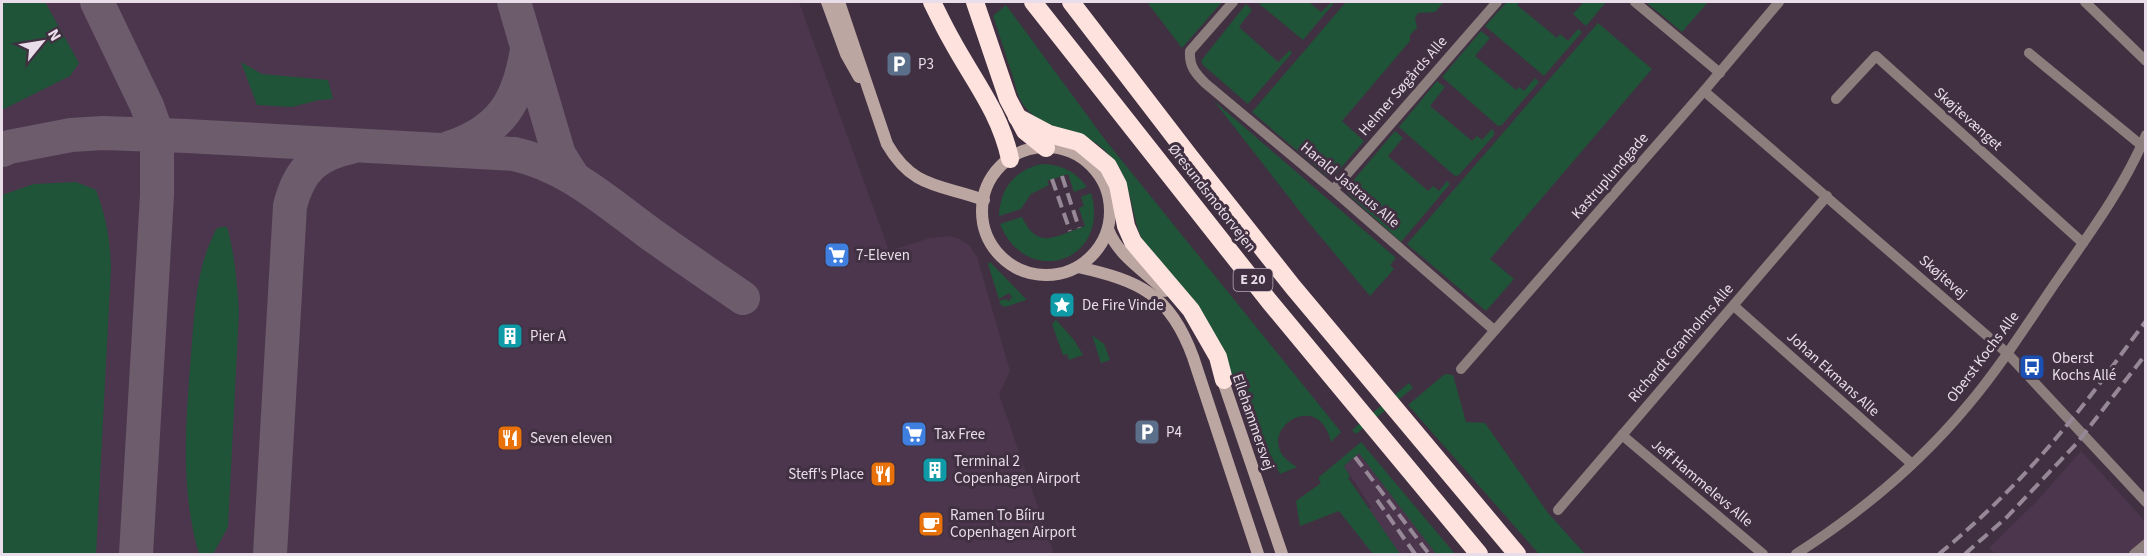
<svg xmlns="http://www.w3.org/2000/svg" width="2147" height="556" font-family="'Source Sans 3',sans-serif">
  <rect width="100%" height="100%" fill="#413042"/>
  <!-- built -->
  <g fill="#4c364e">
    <polygon points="2,2 799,2 889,251 930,238 950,236 959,239 969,245 977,257 1010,371 999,394 1054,554 2,554"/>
    <polygon points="2081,451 2145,521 2145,554 1995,554 1989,548 2038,500"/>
    <polygon points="1359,453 1436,554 1400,554 1369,509 1371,507 1344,466"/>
  </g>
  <!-- green -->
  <g fill="#1f5438">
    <polygon points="2,2 45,2 79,63 70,76 2,110"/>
    <polygon points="1147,2 1222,2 1182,48"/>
    <polygon points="1257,2 1309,2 1321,12 1332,2 1334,3 1303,40"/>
    <polygon points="1346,2 1444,2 1435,12 1418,13 1415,18 1417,28 1410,35 1410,41 1342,121 1364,141 1335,175 1328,177 1252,112"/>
    <polygon points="1507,2 1520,2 1517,5 1557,38 1560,34 1568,41 1578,29 1582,32 1544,76 1485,26"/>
    <polygon points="1584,2 1606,2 1586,26 1573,14"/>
    <polygon points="1646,2 1708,2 1682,32"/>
    <polygon points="1246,4 1252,10 1239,27 1278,62 1290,50 1292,53 1248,104 1203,65 1201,61"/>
    <path d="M1006,5l100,136 235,291 -10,10c-13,-59 -87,-4 -34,25l-17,7 -9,-19 -12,3 -32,-94 -84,-122c-12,-27 -11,-59 -29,-82 -7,-8 -15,-16 -25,-21 -21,-11 -48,-12 -64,-32 -7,-8 -9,-20 -12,-30 -7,-21 -13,-41 -20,-61z"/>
    <polygon points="1598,23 1652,69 1490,259 1514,279 1486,311 1407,244"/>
    <polygon points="1481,31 1490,38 1475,56 1516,90 1519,87 1524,91 1535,78 1539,82 1502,125 1498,126 1442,77"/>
    <polygon points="241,62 262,74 328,80 333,99 319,100 292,107 257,105"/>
    <polygon points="1437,81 1445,87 1430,106 1472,141 1477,136 1482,140 1492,129 1494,131 1494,135 1459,175 1455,176 1399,127"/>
    <polygon points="1214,101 1396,258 1390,265 1394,269 1370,296 1305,218"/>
    <polygon points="1395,131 1403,138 1388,156 1428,191 1433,186 1439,191 1447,181 1450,184 1401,242 1349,195 1347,188"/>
    <path d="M1042,164c20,1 33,7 45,23l-13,5 -6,-18 -21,7 2,4 -18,9 -10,15 -22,7c1,-28 16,-46 43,-52z"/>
    <path d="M76,182l20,8c10,27 14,49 15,78l-15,286h-94v-359l32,-11z"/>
    <path d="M1091,193c20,68 -64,97 -91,31l22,-7c16,35 35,18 63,9l-6,-18 5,-2 -3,-9z"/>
    <path d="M221,227h6c8,28 10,56 12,85l-11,215 -15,27h-14c-18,-61 -14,-123 -9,-186 3,-33 4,-73 13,-105 3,-11 8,-23 13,-34z"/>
    <polygon points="990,262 1026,299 1026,300 1005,307 1001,305 999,301 1005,299 1009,301 1012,297 1009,293 999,299 988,264"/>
    <polygon points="1056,320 1074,340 1083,355 1069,360 1067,354 1063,355 1052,324"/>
    <polygon points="1092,335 1104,344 1110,360 1101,363"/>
    <polygon points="1445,374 1453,375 1466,422 1485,423 1548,513 1585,554 1539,554 1408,405"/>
    <polygon points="1409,383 1413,388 1356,434 1352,430"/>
    <polygon points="1361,442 1455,554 1436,554 1359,453 1344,466 1350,476 1348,478 1400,554 1373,554 1339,511 1300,526 1296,501 1321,483 1318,478"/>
  </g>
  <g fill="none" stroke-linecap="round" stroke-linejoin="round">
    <!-- taxiway -->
    <g stroke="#6c5c6c" stroke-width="34">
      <polyline points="97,2 147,106 157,134 157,195 136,554"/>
      <polyline points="514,2 559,155 573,177"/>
      <path d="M449,148c52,-17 70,-47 78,-99"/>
      <path d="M2,150l7,-3 62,-12 32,-2 84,3 327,18c52,11 92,47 134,78 32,23 63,44 95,66"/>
      <path d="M270,554l20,-348c9,-36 26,-52 61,-59"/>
    </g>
    <!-- street -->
    <g stroke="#8c7e7c" stroke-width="10">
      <path d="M1233,2l-43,49c-1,15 5,22 15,32l128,107 161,140"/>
      <polyline points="1635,2 1720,73"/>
      <polyline points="2085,2 2146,61"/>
      <polyline points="2029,53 2141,145"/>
      <polyline points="1704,91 2007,353 2146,502"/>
      <polyline points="1836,99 1876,56 2083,243"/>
      <polyline points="1333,190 1497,2"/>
      <polyline points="1734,306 1912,464"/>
      <polyline points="1461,369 1704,91 1779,2"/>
      <polyline points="1622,435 1763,554"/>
      <polyline points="1558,510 1827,196"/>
      <path d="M1796,554c64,-41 123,-90 172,-149 33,-39 61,-84 90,-126 32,-46 66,-92 88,-144"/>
      <polyline points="2134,554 2146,544"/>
    </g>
    <!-- secondary -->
    <g stroke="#bca6a2" stroke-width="12">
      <polyline points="827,2 846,54 859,77"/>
      <path d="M839,2l48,142c26,45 53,40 97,56"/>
      <circle cx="1046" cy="211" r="64"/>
      <path d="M1108,229c10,27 37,42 57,62"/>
      <path d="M1078,267c62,14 92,27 115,90l65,197"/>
      <polyline points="1221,375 1282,554"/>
    </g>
    <!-- highway -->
    <g stroke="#fee2de" stroke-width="18">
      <path d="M932,2c6,12 12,25 19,37 22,41 49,73 59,120"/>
      <polyline points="975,2 1008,99 1025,131 1046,148"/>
      <polyline points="1033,2 1269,301 1479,554"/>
      <polyline points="1071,2 1190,157 1293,287 1517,554"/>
      <polyline points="1017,117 1049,134 1079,142 1108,166 1118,185 1126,226 1133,242 1191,310 1218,357 1224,380"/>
    </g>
    <!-- rail -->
    <g stroke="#968896" stroke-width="4" stroke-dasharray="12 6" stroke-linecap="butt">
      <polyline points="1062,176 1079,228"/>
      <polyline points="1052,179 1070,231"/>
      <polyline points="1355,457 1429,554"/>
      <polyline points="1377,500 1415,554"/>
      <path d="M1939,554c45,-37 86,-78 123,-123 30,-35 56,-73 84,-110"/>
      <polyline points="1965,554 2007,517 2077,443 2146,354"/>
    </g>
  </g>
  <!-- icons -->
  <defs>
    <g id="parking-square" transform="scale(1.35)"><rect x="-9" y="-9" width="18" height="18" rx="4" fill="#5c6f8a" stroke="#413042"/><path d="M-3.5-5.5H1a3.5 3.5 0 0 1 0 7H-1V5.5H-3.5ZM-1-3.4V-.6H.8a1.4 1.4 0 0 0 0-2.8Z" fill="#fff"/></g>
    <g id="supermarket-square" transform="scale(1.35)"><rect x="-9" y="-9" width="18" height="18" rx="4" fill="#3f7fe0" stroke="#413042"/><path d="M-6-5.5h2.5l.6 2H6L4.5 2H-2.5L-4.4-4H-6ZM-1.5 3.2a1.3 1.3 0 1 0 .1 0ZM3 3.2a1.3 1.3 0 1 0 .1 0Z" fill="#fff"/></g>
    <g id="sight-square" transform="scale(1.35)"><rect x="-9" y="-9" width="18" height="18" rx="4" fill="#0f9aa8" stroke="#413042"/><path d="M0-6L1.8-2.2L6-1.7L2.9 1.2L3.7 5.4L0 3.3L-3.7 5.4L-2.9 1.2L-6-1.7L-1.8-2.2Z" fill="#fff"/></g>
    <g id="building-square" transform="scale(1.35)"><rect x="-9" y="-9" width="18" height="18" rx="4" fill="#0f9aa8" stroke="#413042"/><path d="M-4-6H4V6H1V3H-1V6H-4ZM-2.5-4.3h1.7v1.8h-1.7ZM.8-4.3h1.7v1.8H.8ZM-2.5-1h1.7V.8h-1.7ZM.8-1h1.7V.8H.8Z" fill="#fff"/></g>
    <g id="bus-square" transform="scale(1.35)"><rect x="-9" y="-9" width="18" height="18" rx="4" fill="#1a4fb4" stroke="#413042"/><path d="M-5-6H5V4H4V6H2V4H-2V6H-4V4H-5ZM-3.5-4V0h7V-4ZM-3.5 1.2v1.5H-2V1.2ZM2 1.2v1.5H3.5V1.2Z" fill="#fff"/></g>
    <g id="restaurant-square" transform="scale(1.35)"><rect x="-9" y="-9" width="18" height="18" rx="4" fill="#e8710a" stroke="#413042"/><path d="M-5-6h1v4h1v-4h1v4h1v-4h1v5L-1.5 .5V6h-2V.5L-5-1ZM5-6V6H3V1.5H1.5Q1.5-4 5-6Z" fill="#fff"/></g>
    <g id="cafe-square" transform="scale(1.35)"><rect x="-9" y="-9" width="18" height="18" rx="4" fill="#e8710a" stroke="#413042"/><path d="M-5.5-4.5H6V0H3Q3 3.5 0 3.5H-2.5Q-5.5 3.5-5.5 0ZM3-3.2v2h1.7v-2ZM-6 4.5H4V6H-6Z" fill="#fff"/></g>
  </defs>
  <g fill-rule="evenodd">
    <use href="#parking-square" x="899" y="64"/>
    <use href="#supermarket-square" x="837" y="255"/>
    <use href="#sight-square" x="1062" y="305"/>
    <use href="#building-square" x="510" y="336"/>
    <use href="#bus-square" x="2032" y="367"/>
    <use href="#parking-square" x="1147" y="432"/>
    <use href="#supermarket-square" x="914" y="434"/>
    <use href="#restaurant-square" x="510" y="438"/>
    <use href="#building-square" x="935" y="470"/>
    <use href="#restaurant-square" x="883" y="474"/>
    <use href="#cafe-square" x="931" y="524"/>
  </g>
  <g text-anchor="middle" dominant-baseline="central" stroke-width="6" stroke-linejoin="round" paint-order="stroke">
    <!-- shield labels -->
    <rect fill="#413042" stroke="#b6a9b6" stroke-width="1.5" x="1233.5" y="269" width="39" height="22" rx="4.5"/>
    <g font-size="14" font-weight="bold" fill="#e8dde8">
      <text x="1253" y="280">E 20</text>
    </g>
    <!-- poi labels -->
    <g font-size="15" fill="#e8dde8" stroke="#413042" text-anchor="start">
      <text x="918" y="64">P3</text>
      <text x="856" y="255">7-Eleven</text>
      <text x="1082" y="305">De Fire Vinde</text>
      <text x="530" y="336">Pier A</text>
      <text x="2052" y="358">Oberst<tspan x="2052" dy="17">Kochs Allé</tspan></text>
      <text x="1166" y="432">P4</text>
      <text x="934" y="434">Tax Free</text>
      <text x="530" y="438">Seven eleven</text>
      <text x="954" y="461">Terminal 2<tspan x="954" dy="17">Copenhagen Airport</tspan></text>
      <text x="864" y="474" text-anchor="end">Steff's Place</text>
      <text x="950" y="515">Ramen To Bíiru<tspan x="950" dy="17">Copenhagen Airport</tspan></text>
    </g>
    <!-- street labels -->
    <g font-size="15" fill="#e8dde8" stroke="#413042">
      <text transform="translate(1403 86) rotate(-49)">Helmer Søgårds Alle</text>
      <text transform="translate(1968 119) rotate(42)">Skøjtevænget</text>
      <text transform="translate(1610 176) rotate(-49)">Kastruplundgade</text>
      <text transform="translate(1350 185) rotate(40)">Harald Jastraus Alle</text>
      <text transform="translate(1212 198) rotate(52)">Øresundsmotorvejen</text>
      <text transform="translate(1943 277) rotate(41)">Skøjtevej</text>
      <text transform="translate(1681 343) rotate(-49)">Richardt Granholms Alle</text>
      <text transform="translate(1983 357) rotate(-53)">Oberst Kochs Alle</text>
      <text transform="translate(1833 374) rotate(42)">Johan Ekmans Alle</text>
      <text transform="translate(1253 422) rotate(71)">Ellehammersvej</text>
      <text transform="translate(1702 483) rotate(40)">Jeff Hammelevs Alle</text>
    </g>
  </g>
  <!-- border -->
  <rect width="2147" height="556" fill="none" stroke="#e8dde8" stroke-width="6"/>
  <!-- north arrow -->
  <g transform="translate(42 42) rotate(60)" stroke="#413042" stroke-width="4.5" paint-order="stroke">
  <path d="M0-4.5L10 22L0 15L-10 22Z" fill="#e8dde8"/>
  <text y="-9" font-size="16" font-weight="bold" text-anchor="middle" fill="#e8dde8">N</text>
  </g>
</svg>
